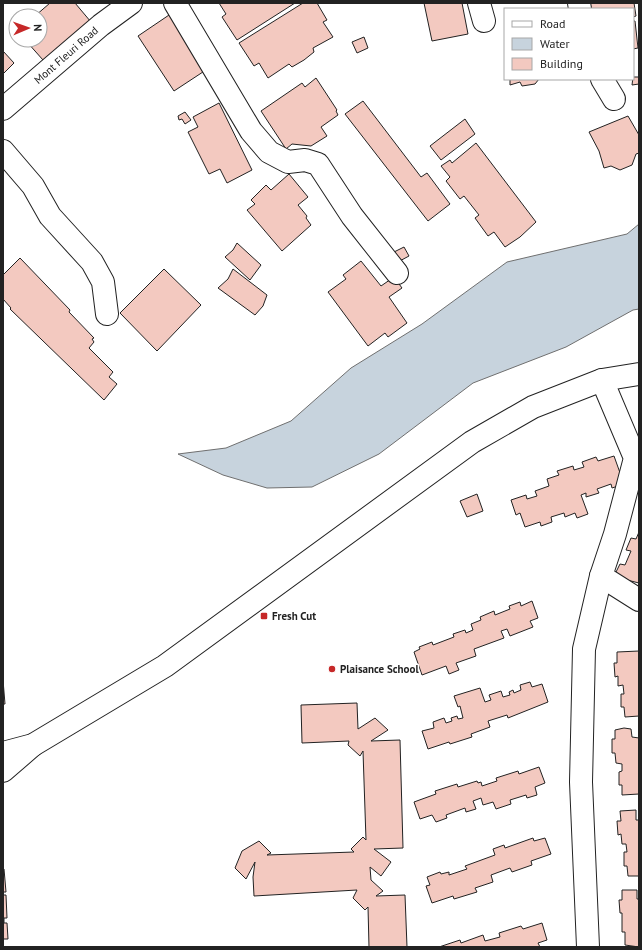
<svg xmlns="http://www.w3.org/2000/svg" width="642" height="950" font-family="'PT Sans',sans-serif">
  <rect width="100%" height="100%" fill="#fff"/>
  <!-- water -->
  <polygon fill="#c7d3dd" stroke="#6f6f6f" points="639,224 639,309 633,310 566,347 473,383 379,454 312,487 267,488 223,475 178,454 226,448 291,421 351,368 422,324 507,262 627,234"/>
  <!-- building -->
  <g fill="#f3c9c0" stroke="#222">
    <polygon points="50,3 75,3 91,22 43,60 27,42 28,41 27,40 40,40 40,16 35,16"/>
    <polygon points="219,3 295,3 237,40 222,17 226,14"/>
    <polygon points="303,3 317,3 327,20 323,22 333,37 313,48 314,52 304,60 292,67 289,64 268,78 259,63 254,66 239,43"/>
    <polygon points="424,3 462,3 468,34 432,41"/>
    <polygon points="586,3 634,3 636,16 633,17 633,9 589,9"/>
    <polygon points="172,13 209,68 174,91 138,36"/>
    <polygon points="633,21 635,21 638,48 633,49"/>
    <polygon points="364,37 368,48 357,53 352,42"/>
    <polygon points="3,51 14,63 3,74"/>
    <polygon points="633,77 639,77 639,84 632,85"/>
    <polygon points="316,78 337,110 336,111 338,115 321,127 327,136 311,146 292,144 286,149 261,111 302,83 305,87"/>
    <polygon points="510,79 539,79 535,84 522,86 520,82 510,85"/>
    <polygon points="363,101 421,177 427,173 450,204 428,221 345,114"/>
    <polygon points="219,103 252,170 227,183 220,169 209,174 188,132 198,127 193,117"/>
    <polygon points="185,112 191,120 185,124 182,119 179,120 178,116"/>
    <polygon points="628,116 639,135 639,153 636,154 632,165 620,170 611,166 604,168 599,151 589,132"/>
    <polygon points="465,119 475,134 441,160 430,146"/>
    <polygon points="476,143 536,222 520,237 505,247 494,232 488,236 475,218 479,215 464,196 460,199 446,181 450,177 441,166 450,160 452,163"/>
    <polygon points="289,174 308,197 298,205 307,216 306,218 311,225 282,251 247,210 255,204 251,200 266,185 271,190"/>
    <polygon points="237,243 261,265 250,280 225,257 233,250"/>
    <polygon points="404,247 409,256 396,263 390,254"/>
    <polygon points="20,258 70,310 69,312 94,338 92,339 94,342 89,348 113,372 109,377 117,384 104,400 10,309 11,308 3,299 3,275"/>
    <polygon points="361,261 381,286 394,277 402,288 389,297 407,323 388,337 385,333 368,346 328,292 346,279 343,275"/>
    <polygon points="164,269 201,305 157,351 120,313"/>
    <polygon points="233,269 267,295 263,306 255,315 218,288 228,279"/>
    <polygon points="614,456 624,484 612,488 611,484 597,489 599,493 586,497 586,493 581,495 588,514 577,518 575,513 565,517 564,513 551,517 552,522 541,526 540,522 525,527 520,513 516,515 511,500 526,495 527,499 537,496 535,491 549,486 547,479 559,475 557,471 573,466 574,470 584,467 582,462 596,457 598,461"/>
    <polygon points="477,494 483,511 467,517 460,501"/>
    <polygon points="639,532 639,583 627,580 615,574 620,564 625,565 631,551 626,550 631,538 636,539"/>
    <polygon points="532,601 538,618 530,621 533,627 510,636 507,629 501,631 504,638 474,649 476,656 456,663 459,670 449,674 446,666 422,675 414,652 420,649 419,647 432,642 433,645 454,637 453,634 465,630 466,633 473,630 471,624 481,620 480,617 494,611 495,615 510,609 509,606 520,602 521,606"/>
    <polygon points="639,651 639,716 625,717 624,707 621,707 621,694 624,694 623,685 618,686 618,676 615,677 614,663 617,663 617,652"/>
    <polygon points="3,680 5,704 3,704"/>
    <polygon points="530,682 532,687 542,684 548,702 508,718 507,715 488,721 490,727 471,734 472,737 450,744 449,742 428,749 422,731 434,728 433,722 444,718 446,723 452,721 451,718 457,716 458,719 463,718 460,706 458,707 454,696 480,688 485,702 491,700 489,695 501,691 503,697 510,695 509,692 513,690 514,693 521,690 520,685"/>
    <polygon points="357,703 358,729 375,718 388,730 371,741 400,740 403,848 374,849 391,862 381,876 370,867 371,880 383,891 376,896 405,895 407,947 369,947 368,907 365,910 353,898 357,890 254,896 253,877 255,862 246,879 235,868 242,851 259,841 271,853 267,855 354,852 351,849 363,837 366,840 363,751 360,756 348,745 349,741 302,743 301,705"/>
    <polygon points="624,728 631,729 632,737 639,738 639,794 622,795 622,785 619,785 619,772 622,771 622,764 616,763 615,753 612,753 612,739 615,739 615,730"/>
    <polygon points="539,767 545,783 535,787 537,795 527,798 526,795 510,800 511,804 496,809 493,802 483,805 481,798 473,801 476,809 466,812 465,808 446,815 447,818 436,822 432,815 420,819 414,802 436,794 435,791 457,784 458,787 477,781 478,783 481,782 482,786 497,781 496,778 518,771 519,774"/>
    <polygon points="636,810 636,820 639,820 639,876 628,876 627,866 624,866 624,852 627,852 626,844 622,844 621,834 618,835 617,821 621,821 620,811"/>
    <polygon points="533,838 534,841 545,838 551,854 531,861 532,865 512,872 510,868 491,875 493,882 475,888 477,892 454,899 453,896 432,903 426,886 430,885 427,877 440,872 441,874 449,872 449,875 467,869 465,866 495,855 493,849 504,845 505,848"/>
    <polygon points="3,869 4,869 6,892 3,892 3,895 6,895 7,918 4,918 4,923 7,923 8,939 3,939"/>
    <polygon points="622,890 637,890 637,899 639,899 639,947 625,945 625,932 622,932 622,913 620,913 619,900 622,900"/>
    <polygon points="542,923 547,940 538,943 540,947 439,947 460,940 461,943 483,935 485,941 500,937 499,933 521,926 523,929"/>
  </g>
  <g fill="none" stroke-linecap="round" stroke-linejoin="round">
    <!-- minor casing -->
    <g stroke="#222" stroke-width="24">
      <g id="minor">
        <polyline points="175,3 251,131 269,152 288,162 305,160 318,164 352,216 397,273"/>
        <polyline points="479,3 484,21"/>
        <polyline points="579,3 580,9"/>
        <polyline points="602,79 614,99"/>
        <polyline points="3,151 33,186 50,216 92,262 103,282 107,314"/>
        <polyline points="602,380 635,458 615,534 601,576 639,600"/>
        <polyline points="3,771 33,745"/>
        <polyline points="588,947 581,782 584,649 601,576"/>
      </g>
    </g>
    <!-- major casing -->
    <g stroke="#222" stroke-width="24">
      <g id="major">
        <polyline points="3,109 101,25 131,3"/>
        <polyline points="3,753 33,745 165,666 472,442 533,407 602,380 639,374"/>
      </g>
    </g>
    <!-- minor -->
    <use href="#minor" stroke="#fff" stroke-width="22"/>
    <!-- major -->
    <use href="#major" stroke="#fff" stroke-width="22"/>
  </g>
  <!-- markers -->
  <g fill="#c62828" stroke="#fff" stroke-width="1.5">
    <rect x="260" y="612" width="8" height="8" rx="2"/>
    <circle cx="332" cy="669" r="4"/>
  </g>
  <g text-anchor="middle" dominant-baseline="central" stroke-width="3" stroke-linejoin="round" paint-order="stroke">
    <!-- street labels -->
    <g font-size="11" fill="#222" stroke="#fff">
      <text transform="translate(66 55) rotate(-41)">Mont Fleuri Road</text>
    </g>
    <!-- poi labels -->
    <g font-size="11" font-weight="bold" fill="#222" stroke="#fff" text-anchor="start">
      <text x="272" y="616">Fresh Cut</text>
      <text x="340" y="669">Plaisance School</text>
    </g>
  </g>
  <!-- border -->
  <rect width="642" height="950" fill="none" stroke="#222222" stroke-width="8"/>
  <!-- legend -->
  <rect x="504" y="8" width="130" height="72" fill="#ffffff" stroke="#a7a7a7"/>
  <rect x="512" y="21" width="20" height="6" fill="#ffffff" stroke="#a7a7a7"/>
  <text x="540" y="28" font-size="12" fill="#222222">Road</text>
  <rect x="512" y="38" width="20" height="12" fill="#c7d3dd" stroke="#a7a7a7"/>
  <text x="540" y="48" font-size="12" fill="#222222">Water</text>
  <rect x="512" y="58" width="20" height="12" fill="#f3c9c0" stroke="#a7a7a7"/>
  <text x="540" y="68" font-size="12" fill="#222222">Building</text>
  <!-- north arrow -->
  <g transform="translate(28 28) rotate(88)"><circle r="19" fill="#ffffff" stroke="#a7a7a7"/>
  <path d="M0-3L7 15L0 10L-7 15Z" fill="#c62828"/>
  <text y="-6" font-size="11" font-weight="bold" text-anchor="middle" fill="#222222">N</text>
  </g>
</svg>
